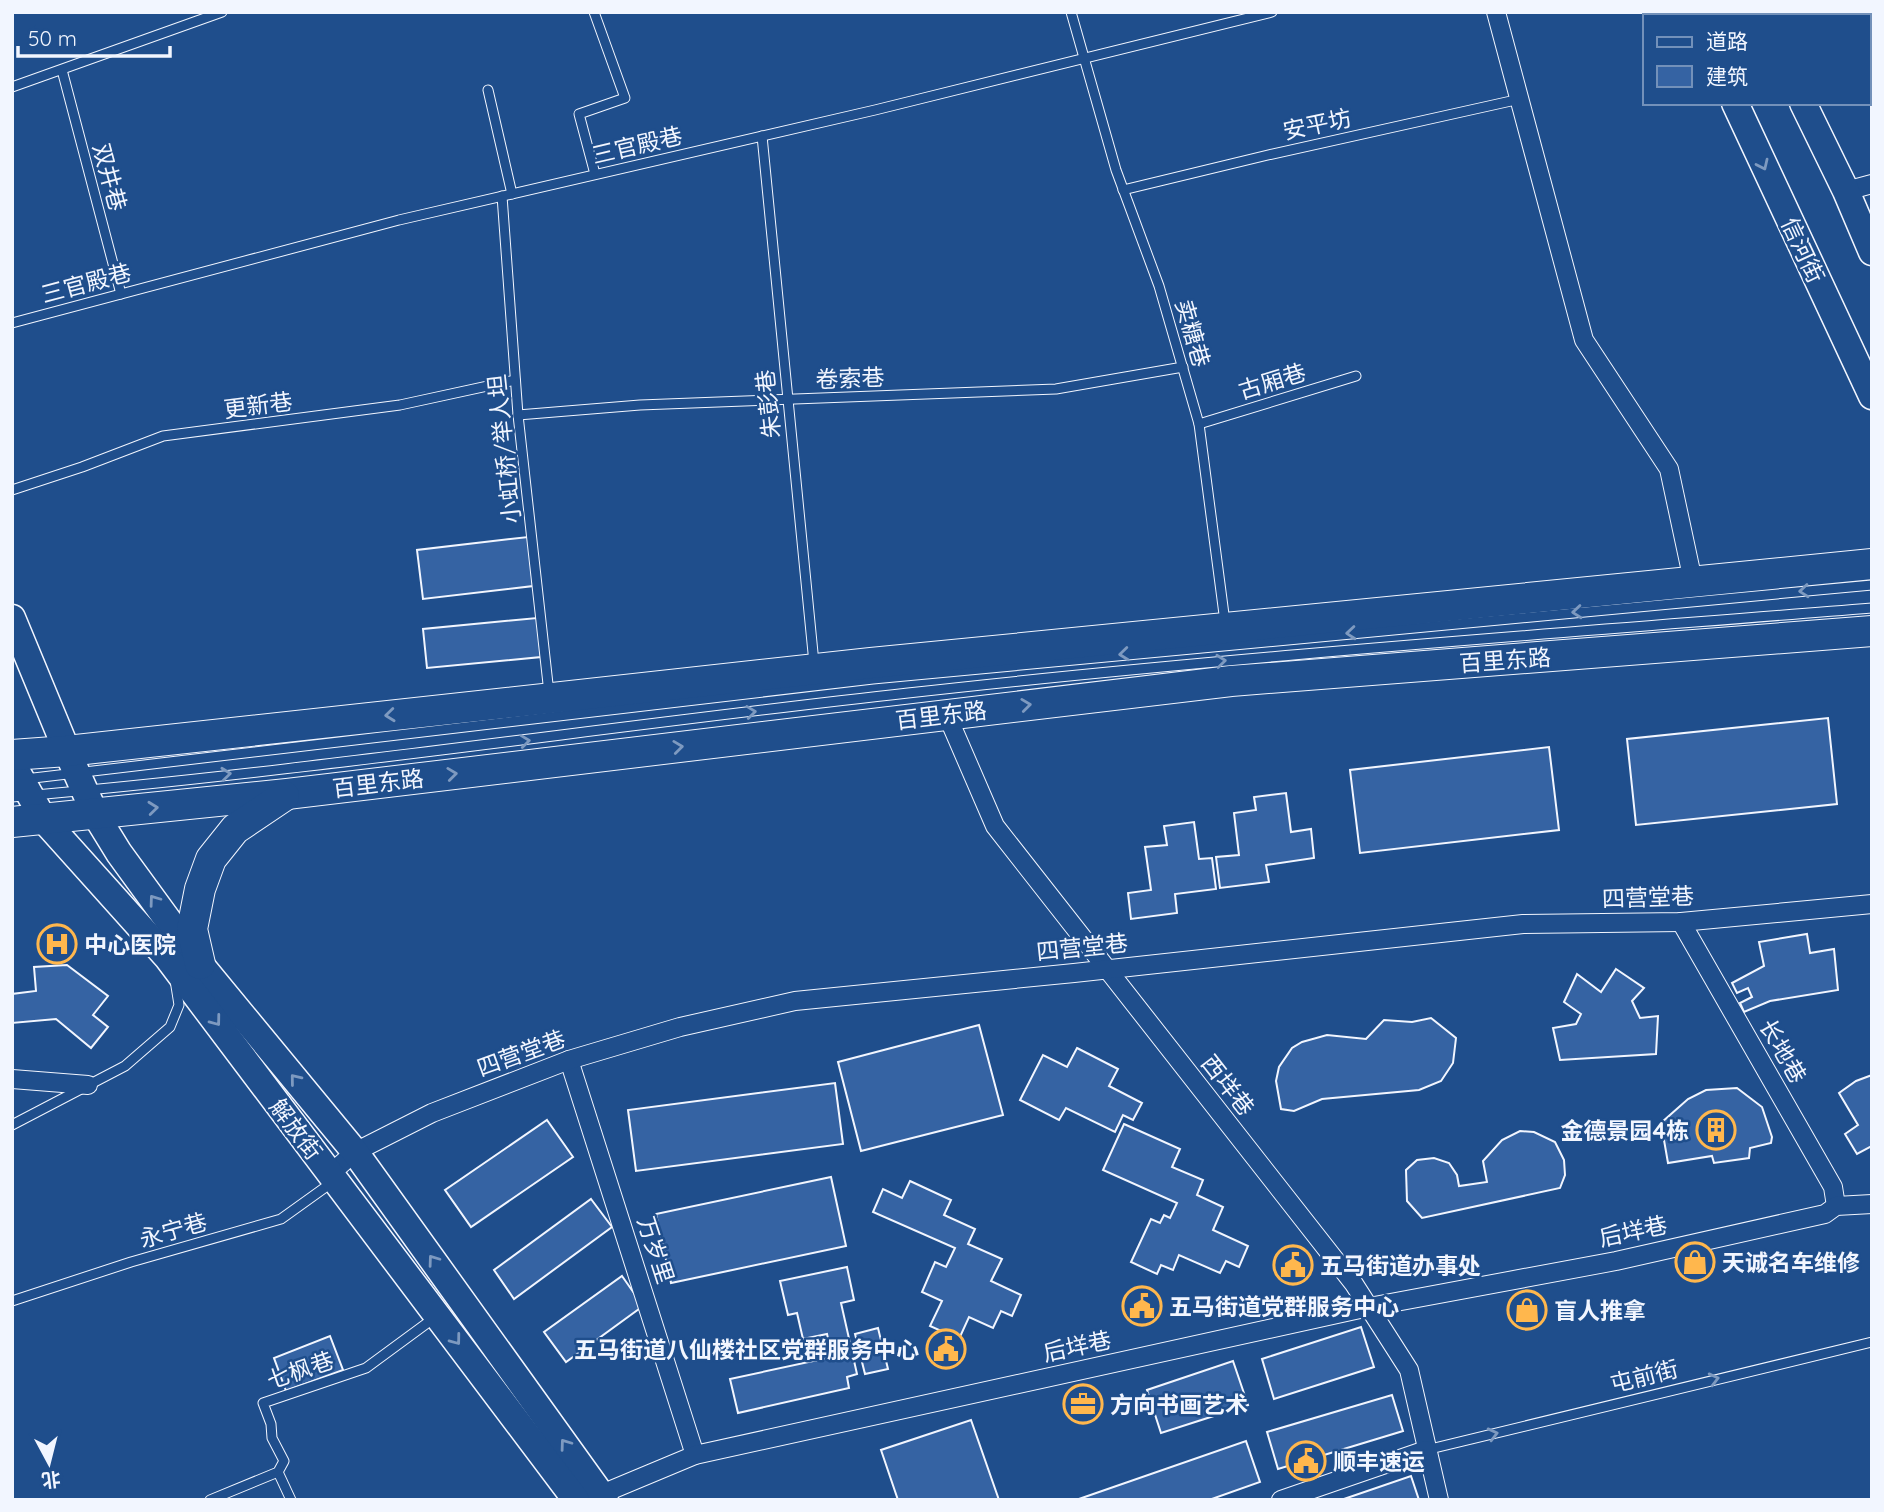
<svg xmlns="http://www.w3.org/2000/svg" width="1884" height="1512" font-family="Quicksand,'Noto Sans SC',sans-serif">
  <rect width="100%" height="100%" fill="#1f4e8c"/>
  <!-- building -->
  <g fill="#3563a3" stroke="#f2f6ff" stroke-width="2">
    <polygon points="528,537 533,586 423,599 417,550"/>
    <polygon points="537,618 541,657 427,668 423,629"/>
    <polygon points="1828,718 1837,804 1636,825 1627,739"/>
    <polygon points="1549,747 1559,830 1360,853 1350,770"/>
    <polygon points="1286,793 1291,832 1311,829 1314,858 1266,865 1269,882 1220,888 1216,857 1239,855 1234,813 1256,810 1254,797"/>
    <polygon points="1194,822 1199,859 1212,858 1216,889 1175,894 1177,913 1131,919 1128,893 1151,890 1145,847 1167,845 1164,826"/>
    <polygon points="1807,934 1810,953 1834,949 1838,990 1770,1001 1744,1012 1740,1003 1752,997 1748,988 1737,993 1732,983 1764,966 1759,942"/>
    <polygon points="67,965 108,996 93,1015 108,1027 91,1048 56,1019 12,1023 12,994 36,991 34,967"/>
    <polygon points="1616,969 1644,988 1632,1001 1640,1018 1658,1016 1656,1054 1560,1060 1553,1028 1576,1024 1581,1014 1564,1002 1577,974 1601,992"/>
    <polygon points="1431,1018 1456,1038 1453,1063 1441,1081 1419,1090 1322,1099 1294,1111 1281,1109 1276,1081 1279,1067 1292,1048 1302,1042 1327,1035 1366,1039 1384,1020 1412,1022"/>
    <polygon points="979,1025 1003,1115 861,1151 838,1062"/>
    <polygon points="1077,1048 1118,1069 1109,1086 1142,1103 1133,1120 1123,1115 1115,1132 1066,1108 1059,1120 1020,1100 1043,1055 1067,1067"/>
    <polygon points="1872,1075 1872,1146 1857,1154 1845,1134 1858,1125 1839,1093 1856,1081"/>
    <polygon points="835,1083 843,1144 636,1171 628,1110"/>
    <polygon points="1737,1088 1762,1107 1772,1137 1771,1143 1750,1148 1749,1158 1714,1163 1712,1156 1668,1163 1661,1123 1688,1099 1706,1090"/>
    <polygon points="547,1120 573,1157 471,1227 445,1190"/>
    <polygon points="1124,1124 1180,1149 1172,1167 1203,1180 1197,1195 1223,1207 1213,1230 1248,1246 1239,1267 1226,1261 1220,1273 1179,1255 1173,1270 1161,1265 1157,1274 1131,1262 1151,1219 1160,1223 1164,1215 1170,1218 1177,1203 1103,1170"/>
    <polygon points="1520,1131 1534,1132 1555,1142 1564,1160 1565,1175 1560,1188 1422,1218 1407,1201 1406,1170 1417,1160 1434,1158 1449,1163 1457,1175 1459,1186 1487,1182 1483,1161 1502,1140"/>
    <polygon points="831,1177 846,1246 671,1283 656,1214"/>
    <polygon points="910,1181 951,1200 944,1215 975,1229 968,1244 1002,1259 991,1281 1021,1295 1012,1316 1001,1311 993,1328 969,1317 959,1339 930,1326 942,1301 922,1292 935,1262 946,1267 955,1248 873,1212 883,1189 902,1198"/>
    <polygon points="591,1199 612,1227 514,1299 494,1270"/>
    <polygon points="847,1267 854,1300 841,1303 857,1374 847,1377 849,1388 738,1413 730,1379 832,1357 827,1334 803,1339 797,1313 788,1315 780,1281"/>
    <polygon points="622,1276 643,1306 566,1362 544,1332"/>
    <polygon points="1361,1327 1374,1367 1274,1399 1262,1359"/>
    <polygon points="878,1328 888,1369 865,1374 855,1334"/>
    <polygon points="330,1336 343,1370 286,1391 274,1358"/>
    <polygon points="1233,1361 1248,1405 1161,1433 1147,1390"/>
    <polygon points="1392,1395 1403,1431 1278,1469 1267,1432"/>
    <polygon points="971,1420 999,1500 898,1500 881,1450"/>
    <polygon points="1246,1441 1260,1482 1209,1500 1076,1500"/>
    <polygon points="1411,1476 1419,1500 1341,1500"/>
  </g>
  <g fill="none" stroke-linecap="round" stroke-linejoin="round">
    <!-- service casing -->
    <g stroke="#f2f6ff" stroke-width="11">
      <g id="service">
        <polyline points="594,12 625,98 579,114 595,174"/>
        <polyline points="1071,12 1116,170 1159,286 1199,424 1225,622"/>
        <polyline points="62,70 121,294"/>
        <polyline points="12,87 222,12"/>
        <polyline points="488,90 512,194"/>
        <polyline points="762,136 814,663"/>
        <polyline points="1123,190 1268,155 1520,99"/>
        <polyline points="502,196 518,415 549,693"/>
        <polyline points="12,323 399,220 875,110 1272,12"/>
        <polyline points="518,415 640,405 1056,389 1183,367"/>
        <polyline points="1199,424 1356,376"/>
        <polyline points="12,490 82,467 163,436 400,405 515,380"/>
        <polyline points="25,779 873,679 1872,585"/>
        <path d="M12,797c300,-26 597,-71 896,-104 321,-36 642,-59 964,-85"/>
        <polyline points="12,1125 125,1066 170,1027 179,1005 175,980"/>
        <polyline points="12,1301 131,1262 281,1219 334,1181"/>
        <polyline points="1426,1450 1872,1342"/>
        <polyline points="278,1472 291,1500"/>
        <polyline points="210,1500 278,1472 284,1461 272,1438 271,1424 263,1403 366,1368 434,1318"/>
      </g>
    </g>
    <!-- minor casing -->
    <g stroke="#f2f6ff" stroke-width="20">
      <g id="minor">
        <polyline points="1496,12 1584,340 1669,469 1693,581"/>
        <polyline points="1846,191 1872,184"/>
        <polyline points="947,715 995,826 1354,1284 1409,1370 1439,1500"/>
        <polyline points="1681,922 1833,1187 1836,1206"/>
        <polyline points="569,1060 695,1455"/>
        <polyline points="12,1079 88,1085"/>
        <polyline points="330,1174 355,1152 432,1113 569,1060 680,1027 795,1001 1074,973 1523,924 1681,922 1872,904"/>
        <polyline points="592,1498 695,1455 1369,1307 1616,1261 1825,1214 1836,1206 1872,1204"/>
        <polyline points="1281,1500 1426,1450"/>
      </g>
    </g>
    <!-- secondary casing -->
    <g stroke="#f2f6ff" stroke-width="29">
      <g id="secondary">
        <polyline points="1692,12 1694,16"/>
        <polyline points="1758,12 1760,16"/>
        <polyline points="1735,103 1872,396"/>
        <polyline points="1803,103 1846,191 1872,252"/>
        <polyline points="12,618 67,751 95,814 119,853 200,964 355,1152 605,1500"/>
        <polyline points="12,763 44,820 167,957 576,1500"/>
      </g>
    </g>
    <!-- primary casing -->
    <g stroke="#f2f6ff" stroke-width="32">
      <g id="primary">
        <polyline points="12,755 67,751 871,663 1872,564"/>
        <polyline points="12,822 287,794 1231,681 1872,631"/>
        <polyline points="200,964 192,929 200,889 211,859 235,829 284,796"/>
      </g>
    </g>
    <!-- service -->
    <use href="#service" stroke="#1f4e8c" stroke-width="9"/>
    <!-- minor -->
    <use href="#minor" stroke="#1f4e8c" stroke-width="18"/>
    <!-- secondary -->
    <use href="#secondary" stroke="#1f4e8c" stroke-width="26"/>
    <!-- primary -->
    <use href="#primary" stroke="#1f4e8c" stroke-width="30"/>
  </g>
  <!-- one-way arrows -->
  <defs><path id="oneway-chevron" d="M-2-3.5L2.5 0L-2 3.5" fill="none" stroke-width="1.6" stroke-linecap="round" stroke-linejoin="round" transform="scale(1.75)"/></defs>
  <g stroke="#7e9ac0">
    <use href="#oneway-chevron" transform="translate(1763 165) rotate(65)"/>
    <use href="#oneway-chevron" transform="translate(1804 591) rotate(175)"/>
    <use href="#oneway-chevron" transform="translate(1577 612) rotate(175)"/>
    <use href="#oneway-chevron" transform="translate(1351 633) rotate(175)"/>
    <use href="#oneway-chevron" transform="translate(1124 654) rotate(174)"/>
    <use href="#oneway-chevron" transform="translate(1221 661) rotate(-6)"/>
    <use href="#oneway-chevron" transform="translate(1026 705) rotate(-7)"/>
    <use href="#oneway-chevron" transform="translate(751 712) rotate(-7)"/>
    <use href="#oneway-chevron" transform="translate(390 715) rotate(174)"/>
    <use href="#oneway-chevron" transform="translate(525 741) rotate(-7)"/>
    <use href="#oneway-chevron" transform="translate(678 747) rotate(-7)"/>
    <use href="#oneway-chevron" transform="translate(226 774) rotate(-6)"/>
    <use href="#oneway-chevron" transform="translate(452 774) rotate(-7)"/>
    <use href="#oneway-chevron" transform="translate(153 808) rotate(-6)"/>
    <use href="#oneway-chevron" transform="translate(154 900) rotate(-126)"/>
    <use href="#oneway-chevron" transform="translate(216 1021) rotate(53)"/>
    <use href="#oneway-chevron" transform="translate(295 1079) rotate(-129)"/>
    <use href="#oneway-chevron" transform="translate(433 1260) rotate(-126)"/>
    <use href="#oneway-chevron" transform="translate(456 1340) rotate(53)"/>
    <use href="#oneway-chevron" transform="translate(1714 1379) rotate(-14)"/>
    <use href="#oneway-chevron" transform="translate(1493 1434) rotate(-14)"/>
    <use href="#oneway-chevron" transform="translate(565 1444) rotate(-126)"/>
  </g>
  <!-- icons -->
  <defs>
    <g id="hospital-ring" transform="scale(2.0125)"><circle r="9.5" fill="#1f4e8c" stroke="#ffb74d" stroke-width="1.5"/><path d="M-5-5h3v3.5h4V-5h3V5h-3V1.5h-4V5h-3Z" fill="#ffb74d"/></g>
    <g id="building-ring" transform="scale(2.0125)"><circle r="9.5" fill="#1f4e8c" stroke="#ffb74d" stroke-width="1.5"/><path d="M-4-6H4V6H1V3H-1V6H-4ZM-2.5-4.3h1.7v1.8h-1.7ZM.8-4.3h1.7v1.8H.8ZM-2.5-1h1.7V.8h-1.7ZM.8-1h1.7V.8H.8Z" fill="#ffb74d"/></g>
    <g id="shop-ring" transform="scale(2.0125)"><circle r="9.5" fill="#1f4e8c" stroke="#ffb74d" stroke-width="1.5"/><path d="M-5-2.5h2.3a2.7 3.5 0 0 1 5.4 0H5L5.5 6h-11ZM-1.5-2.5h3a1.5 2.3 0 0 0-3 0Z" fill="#ffb74d"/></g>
    <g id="civic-ring" transform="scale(2.0125)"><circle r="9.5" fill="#1f4e8c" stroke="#ffb74d" stroke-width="1.5"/><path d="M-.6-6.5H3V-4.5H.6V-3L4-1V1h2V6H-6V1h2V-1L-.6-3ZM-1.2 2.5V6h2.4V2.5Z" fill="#ffb74d"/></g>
    <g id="office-ring" transform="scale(2.0125)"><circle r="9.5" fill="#1f4e8c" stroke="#ffb74d" stroke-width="1.5"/><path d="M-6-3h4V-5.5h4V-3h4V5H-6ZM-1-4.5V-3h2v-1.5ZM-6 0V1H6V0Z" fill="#ffb74d"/></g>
  </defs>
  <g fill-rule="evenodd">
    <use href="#hospital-ring" x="57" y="944"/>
    <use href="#building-ring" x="1716" y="1130"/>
    <use href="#shop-ring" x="1695" y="1262"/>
    <use href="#civic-ring" x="1293" y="1265"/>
    <use href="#civic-ring" x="1142" y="1306"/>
    <use href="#shop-ring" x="1527" y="1310"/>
    <use href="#civic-ring" x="946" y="1349"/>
    <use href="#office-ring" x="1083" y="1404"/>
    <use href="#civic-ring" x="1306" y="1461"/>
  </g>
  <g text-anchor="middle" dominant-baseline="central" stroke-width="5" stroke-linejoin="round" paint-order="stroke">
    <!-- street labels -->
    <g font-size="23" fill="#f2f6ff" stroke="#1f4e8c">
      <text transform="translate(1317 124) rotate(-12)">安平坊</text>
      <text transform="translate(637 145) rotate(-13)">三官殿巷</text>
      <text transform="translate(110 177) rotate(75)">双井巷</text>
      <text transform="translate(1803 250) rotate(65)">信河街</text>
      <text transform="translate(86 283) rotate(-15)">三官殿巷</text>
      <text transform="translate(1193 333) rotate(74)">卖糖巷</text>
      <text transform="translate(850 378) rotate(-2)">卷索巷</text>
      <text transform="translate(1272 381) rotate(-17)">古厢巷</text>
      <text transform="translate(768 404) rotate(-96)">朱彭巷</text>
      <text transform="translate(258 405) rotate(-7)">更新巷</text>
      <text transform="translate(504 449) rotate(-96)">小虹桥/举人坦</text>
      <text transform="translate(1505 660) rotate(-4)">百里东路</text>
      <text transform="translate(941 715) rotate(-7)">百里东路</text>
      <text transform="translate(378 783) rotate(-7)">百里东路</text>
      <text transform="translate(1648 897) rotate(-2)">四营堂巷</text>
      <text transform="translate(1082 947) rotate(-6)">四营堂巷</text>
      <text transform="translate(1783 1051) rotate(60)">长地巷</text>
      <text transform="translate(521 1053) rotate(-20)">四营堂巷</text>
      <text transform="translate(1228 1085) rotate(52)">西垟巷</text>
      <text transform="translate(296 1129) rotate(53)">解放街</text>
      <text transform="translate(173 1230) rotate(-16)">永宁巷</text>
      <text transform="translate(1633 1231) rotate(-12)">后垟巷</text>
      <text transform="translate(656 1250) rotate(72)">万岁里</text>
      <text transform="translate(1077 1346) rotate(-12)">后垟巷</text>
      <text transform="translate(300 1370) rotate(-19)">七枫巷</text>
      <text transform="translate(1644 1376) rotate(-14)">屯前街</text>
    </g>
    <!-- poi labels -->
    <g font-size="23" font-weight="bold" fill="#f2f6ff" stroke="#1f4e8c" text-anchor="start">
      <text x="84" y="944">中心医院</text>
      <text x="1689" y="1130" text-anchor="end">金德景园4栋</text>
      <text x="1722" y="1262">天诚名车维修</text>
      <text x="1320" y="1265">五马街道办事处</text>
      <text x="1169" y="1306">五马街道党群服务中心</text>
      <text x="1554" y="1310">盲人推拿</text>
      <text x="919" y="1349" text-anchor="end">五马街道八仙楼社区党群服务中心</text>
      <text x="1110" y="1404">方向书画艺术</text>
      <text x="1333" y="1461">顺丰速运</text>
    </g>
  </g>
  <!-- border -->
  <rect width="1884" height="1512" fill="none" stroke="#f2f6ff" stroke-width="28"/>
  <!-- legend -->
  <rect x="1643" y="14" width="228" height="91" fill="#1f4e8c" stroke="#7391ba" stroke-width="2"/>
  <rect x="1657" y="37" width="35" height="10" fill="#1f4e8c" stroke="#7391ba" stroke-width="2"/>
  <text x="1706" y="49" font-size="21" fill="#f2f6ff">道路</text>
  <rect x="1657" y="66" width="35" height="21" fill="#3563a3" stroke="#7391ba" stroke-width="2"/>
  <text x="1706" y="84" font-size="21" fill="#f2f6ff">建筑</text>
  <!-- north arrow -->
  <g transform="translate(49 1463) rotate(173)" stroke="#1f4e8c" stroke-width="5" paint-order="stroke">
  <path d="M0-5L12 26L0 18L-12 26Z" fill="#f2f6ff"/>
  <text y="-10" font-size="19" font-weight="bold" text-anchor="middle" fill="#f2f6ff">北</text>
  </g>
  <!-- scale -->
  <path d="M18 46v10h152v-10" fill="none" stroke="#f2f6ff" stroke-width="3.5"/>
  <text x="28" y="46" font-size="21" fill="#f2f6ff" stroke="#1f4e8c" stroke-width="5" paint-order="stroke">50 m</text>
</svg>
